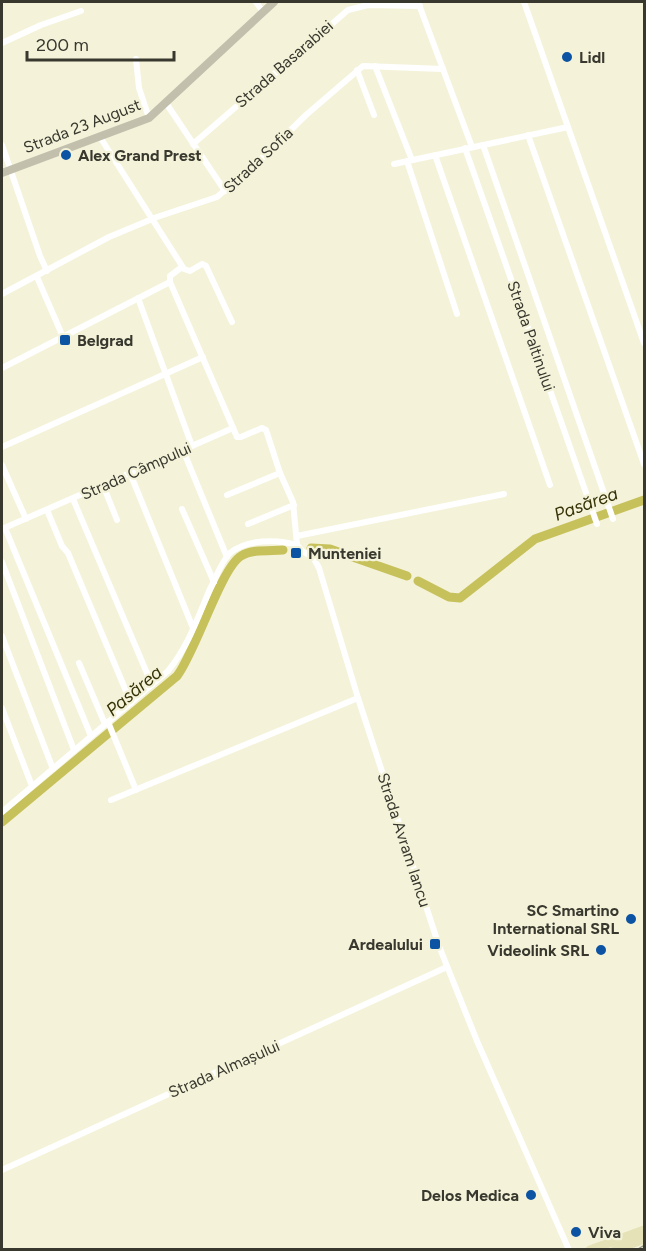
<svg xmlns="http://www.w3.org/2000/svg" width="646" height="1251" font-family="Figtree,sans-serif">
  <rect width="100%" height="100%" fill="#f4f3da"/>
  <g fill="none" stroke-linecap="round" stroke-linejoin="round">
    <!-- river -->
    <g stroke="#c7c15c" stroke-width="9">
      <polyline points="311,548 330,549 407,576"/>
      <polyline points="418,581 449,597 460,598 535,539 644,500"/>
      <path d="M2,822l175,-146c19,-25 44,-108 64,-120 11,-7 29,-5 42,-6"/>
    </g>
    <!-- minor -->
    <g stroke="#fff" stroke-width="6">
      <polyline points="256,2 263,12"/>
      <polyline points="418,2 472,147"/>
      <polyline points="524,2 644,343"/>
      <polyline points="2,43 41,25 81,11"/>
      <polyline points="136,59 139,88 149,118"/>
      <polyline points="375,66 412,160"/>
      <polyline points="357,70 374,115"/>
      <polyline points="166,103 225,191"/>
      <polyline points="528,135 644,464"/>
      <polyline points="100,137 184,269 190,271 202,264 206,266 232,322"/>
      <polyline points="193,144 348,10 368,5 420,6"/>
      <polyline points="2,145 40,256 47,271"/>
      <polyline points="483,145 613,519"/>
      <polyline points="465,148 597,524"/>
      <polyline points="435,155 550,485"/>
      <polyline points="407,161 457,314"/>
      <polyline points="394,164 568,127"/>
      <polyline points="37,277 63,337"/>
      <polyline points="170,282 237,437 241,437 262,428 266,430 280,473 293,502 297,545 302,551 313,557 319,568 358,698 439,946 477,1041 569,1250"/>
      <polyline points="170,282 170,276 182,267"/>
      <polyline points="2,294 109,237 157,217 217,197 259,161 306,115 363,66 443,69"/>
      <polyline points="138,298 192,446"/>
      <polyline points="2,368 170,282"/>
      <polyline points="2,447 203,357"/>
      <polyline points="183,450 227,557"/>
      <polyline points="2,465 26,519"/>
      <polyline points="130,473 193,628"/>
      <polyline points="103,485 117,520"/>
      <polyline points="227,495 280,473"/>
      <polyline points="73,499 152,685"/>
      <polyline points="182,509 214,582"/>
      <polyline points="47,510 62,546 68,553 131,703"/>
      <polyline points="248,524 294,505"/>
      <polyline points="5,528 91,736"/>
      <polyline points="2,529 233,428"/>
      <polyline points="297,536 504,494"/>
      <polyline points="2,562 74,750"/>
      <polyline points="2,636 53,769"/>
      <polyline points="79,663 105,724"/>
      <polyline points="2,708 32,786"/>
      <polyline points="108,722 136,790"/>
      <polyline points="111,800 358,698"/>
      <path d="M2,812l166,-141c20,-24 30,-54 42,-82 6,-11 11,-27 20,-36 17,-14 47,-14 67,-8"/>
      <polyline points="2,1170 447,967"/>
    </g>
    <!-- secondary -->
    <polyline stroke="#c2c0ad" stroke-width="8" points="2,173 149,118 274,2"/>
    <!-- primary -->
    <g stroke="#e4e2b6" stroke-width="9">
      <polyline points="590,1250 644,1230"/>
      <polyline points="615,1250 644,1239"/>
    </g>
    <!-- rail casing -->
    <g stroke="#949482" stroke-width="4">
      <polyline id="rail" points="639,1250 644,1247"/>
    </g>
    <!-- rail -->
    <use href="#rail" stroke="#f4f3da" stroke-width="1.5" stroke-dasharray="4.5" stroke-linecap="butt"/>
  </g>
  <!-- markers -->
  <g fill="#0c53a3" stroke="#f4f3da" stroke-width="2">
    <circle cx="567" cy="57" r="6"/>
    <circle cx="66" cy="155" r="6"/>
    <rect x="59" y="334" width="12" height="12" rx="3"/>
    <rect x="290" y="547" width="12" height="12" rx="3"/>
    <circle cx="631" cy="919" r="6"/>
    <rect x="429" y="938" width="12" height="12" rx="3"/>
    <circle cx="601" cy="950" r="6"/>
    <circle cx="531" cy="1195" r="6"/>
    <circle cx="576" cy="1232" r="6"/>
  </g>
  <g text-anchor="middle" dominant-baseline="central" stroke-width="4.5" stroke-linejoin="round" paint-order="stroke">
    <!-- poi labels -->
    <g font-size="16" font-weight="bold" fill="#38382e" stroke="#f4f3da" text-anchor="start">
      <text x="579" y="57">Lidl</text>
      <text x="78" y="155">Alex Grand Prest</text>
      <text x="77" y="340">Belgrad</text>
      <text x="308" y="553">Munteniei</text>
      <text x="619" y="910" text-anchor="end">SC Smartino<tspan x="619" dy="18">International SRL</tspan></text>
      <text x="423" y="944" text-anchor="end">Ardealului</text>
      <text x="589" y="950" text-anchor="end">Videolink SRL</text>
      <text x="519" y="1195" text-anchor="end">Delos Medica</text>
      <text x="588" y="1232">Viva</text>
    </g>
    <!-- street labels -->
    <g font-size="16" fill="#38382e" stroke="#f4f3da">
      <text transform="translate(284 64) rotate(-41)">Strada Basarabiei</text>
      <text transform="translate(82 126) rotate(-21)">Strada 23 August</text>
      <text transform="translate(258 160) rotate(-43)">Strada Sofia</text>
      <text transform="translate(531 336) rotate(71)">Strada Paltinului</text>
      <text transform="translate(136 471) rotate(-24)">Strada Câmpului</text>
      <text transform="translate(404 840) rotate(72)">Strada Avram Iancu</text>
      <text transform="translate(224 1069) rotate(-24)">Strada Almașului</text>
    </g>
    <!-- water labels -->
    <g font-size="18" font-style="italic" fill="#363307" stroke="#f4f3da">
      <text transform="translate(586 504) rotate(-20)">Pasărea</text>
      <text transform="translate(134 691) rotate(-40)">Pasărea</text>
    </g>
  </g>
  <!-- border -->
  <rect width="646" height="1251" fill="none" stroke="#38382e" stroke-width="6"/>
  <!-- scale -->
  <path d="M27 51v9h147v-9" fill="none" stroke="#38382e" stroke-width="3"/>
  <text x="36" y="51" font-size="18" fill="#38382e" stroke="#f4f3da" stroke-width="4.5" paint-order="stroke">200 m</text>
</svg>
